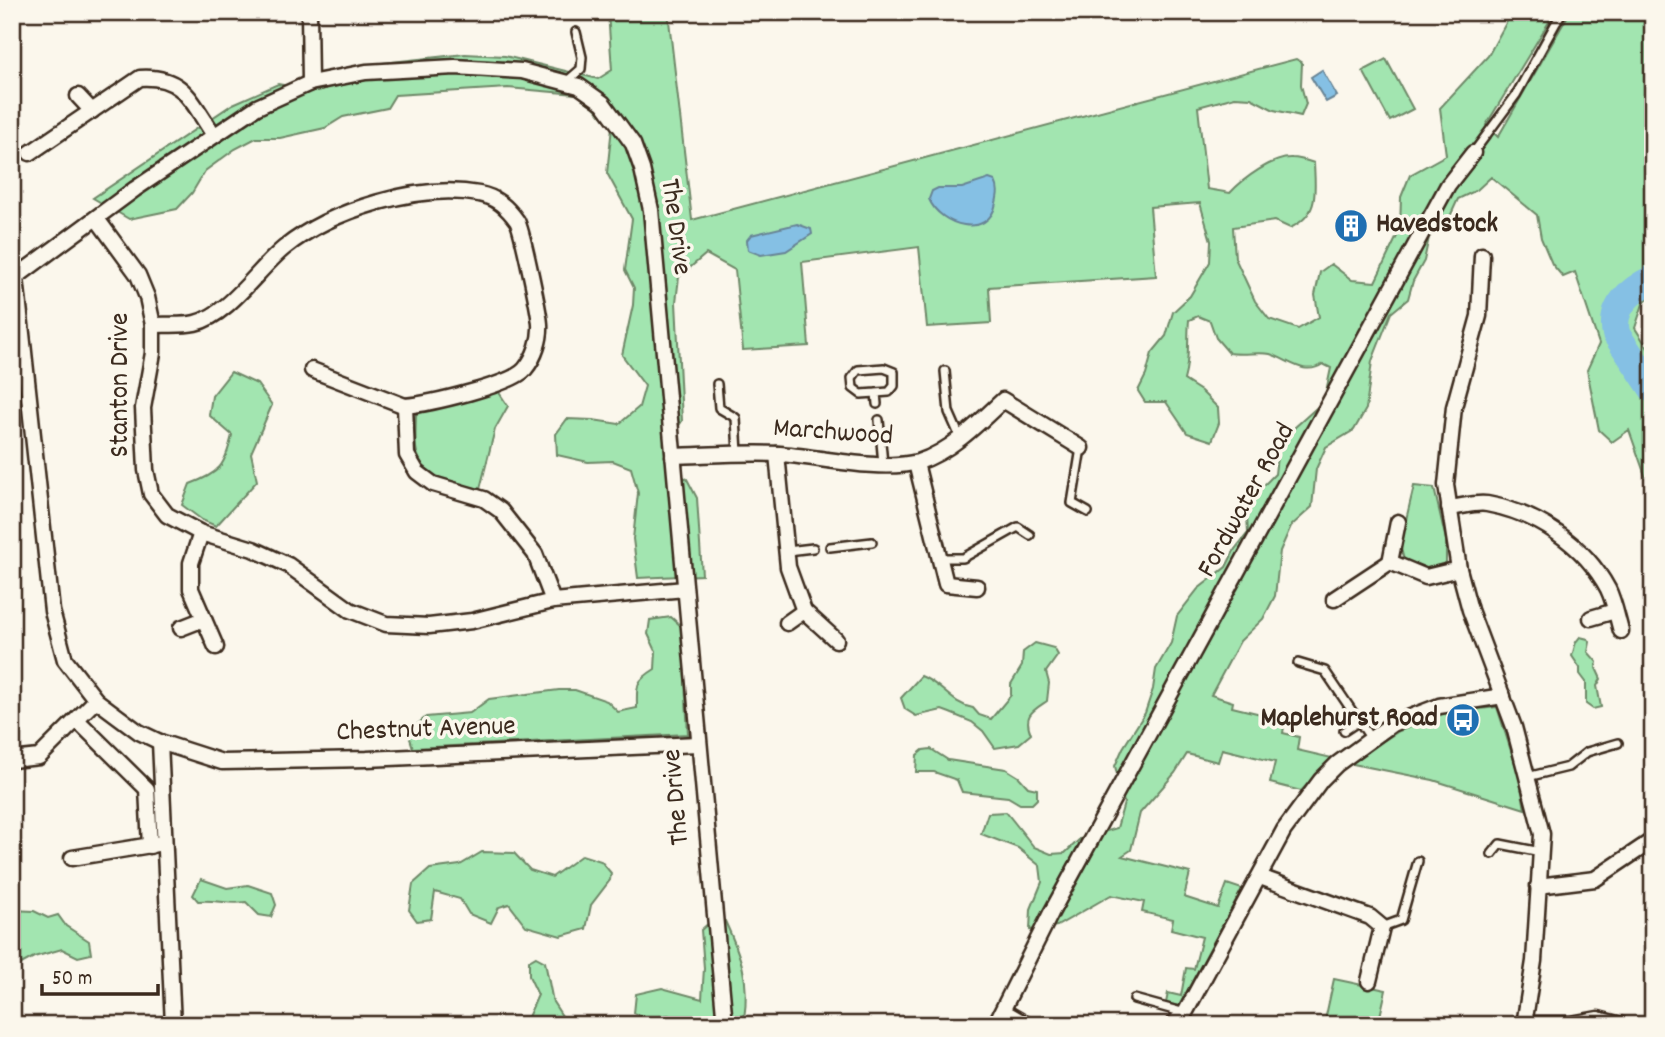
<svg xmlns="http://www.w3.org/2000/svg" width="1665" height="1037" font-family="Dekko,sans-serif">
  <rect width="100%" height="100%" fill="#fbf7ec"/>
  <filter id="ink" filterUnits="userSpaceOnUse"><feTurbulence type="fractalNoise" baseFrequency=".0143" numOctaves="2"/><feDisplacementMap in="SourceGraphic" scale="14" xChannelSelector="R" yChannelSelector="G"/><feConvolveMatrix kernelMatrix="1 2 1 2 8 2 1 2 1" color-interpolation-filters="sRGB"/></filter>
  <g filter="url(#ink)">
    <!-- green -->
    <g fill="#a2e5b0" stroke="#6e8867" stroke-width="2">
      <path d="M608,12h60l24,208 604,-161 6,4 -1,22 5,19 -5,12 -27,-6 -23,-12 -16,-1 -37,10 9,82 23,4c13,-14 42,-36 62,-35 7,0 16,3 22,5 1,29 6,51 -24,65l-15,-7 -42,6 2,31 20,43 14,18 29,10 21,-12 -4,-22 5,-23 11,-8 21,16 23,2 25,-52 1,-33 9,-22 36,-20 -6,-47 48,-52 24,-44h43l-69,113 12,12 72,-125h83v282l-10,10 -8,24 18,28v142l-24,-68 -17,12 -13,-12 -12,-60 12,-26 -24,-72 -12,5 -11,-13 -11,-26 -4,-23 -46,-38 -14,13 -19,9 -10,22 -19,16 -5,24 -11,20 -5,18 -17,14 -19,48 -6,48 -12,21 -28,17 -10,22 -4,38 -21,19 -11,25 -5,45 -12,23 -23,22 -29,54 22,7 -1,5 29,7 -1,4 24,9 -1,6 16,4 -2,13 35,8 -31,33 -31,-8 5,-21 -53,-13 -4,13 -31,-8 -12,19 -35,40 -9,37 -9,6 68,17 -6,24 34,11 9,-24 15,5 -63,117 -13,-3 2,-10 13,3 5,-28 8,1 8,-32 -31,-8 2,-10 -31,-7 2,-10 -33,-7 -54,31 -27,4 1,-21 11,-27 -2,-16 -22,-18 -37,-14 7,-21 18,-1 28,35 17,7 14,-1 15,-14 37,-11 7,-25 -9,-37 8,-18 22,-35 8,-24 3,-20 15,-26 6,-27 21,-27 28,-22 9,-18 13,-16 -1,-17 3,-9 9,-17 16,-16 3,-27 5,-9 41,-37 7,-33 -8,-4c-19,13 -35,-5 -53,-10 -8,-2 -30,1 -41,-1l-13,-15 -6,-17 -12,-5 -9,4c-2,21 1,40 -5,60l17,11 17,17 1,15 -7,18 -25,-8 -21,-31h-21l-7,-11 8,-16 6,-22 14,-17 7,-24 17,-16 20,-34 1,-21 -11,-38 -50,4 6,69 -167,11 2,36 -64,4 -8,-80 -117,15 7,84 -66,4 -8,-80 -29,-16 -27,23 -3,25 6,119 -17,26 2,20 20,12 10,19 5,77 -64,3 -5,-39 5,-46 -7,-25 -18,-7 -25,1 -31,-7 -1,-21 11,-15 26,1 26,4 20,-17 6,-21 -23,-31 11,-50 1,-17 -9,-18 7,-51 -25,-46 5,-46 -18,-20 -18,-13 -68,-6 -113,7 -8,13 -44,9 -18,11 -45,10h-24l-21,11 -30,22 -13,22 -15,16 -48,10 -36,-21 140,-94 45,-20 39,7 29,-7 18,-19 101,-11 40,2 93,23 14,-9z"/>
      <polygon points="1386,59 1413,109 1390,121 1363,71"/>
      <path d="M231,372l26,12 15,21 -21,48 6,28 -41,45 -14,-6 -20,-15 8,-21c30,-11 35,-18 42,-49l-23,-20 3,-19z"/>
      <path d="M498,391l10,15 -13,23 -15,60c-24,-6 -55,-8 -63,-36 -3,-11 -1,-27 -1,-39z"/>
      <polygon points="1414,486 1434,488 1446,540 1446,563 1424,569 1404,560 1400,545"/>
      <path d="M671,617l11,10 6,107 -275,14 -5,-16 18,-15 44,-4 19,-14 70,-9h16l32,11 11,11 19,-4c0,-22 -3,-26 18,-39l1,-18 -8,-17 2,-14z"/>
      <polygon points="1580,637 1588,639 1590,642 1588,652 1597,662 1596,668 1601,679 1597,686 1601,707 1593,709 1586,704 1586,682 1580,674 1580,668 1572,656 1576,642"/>
      <path d="M1035,643l19,5 4,7 -12,17 3,11 -2,18c-15,10 -24,14 -16,33l-12,10 -24,4 -12,-17 -11,-9 -22,-9 -8,-3 -26,6 -11,-7 -4,-11 20,-22c21,8 30,28 52,32l6,7 12,4 20,-24v-11l11,-18 1,-14z"/>
      <polygon points="1497,707 1519,776 1525,809 1433,780 1348,763 1399,731 1445,713"/>
      <polygon points="931,749 948,760 1006,769 1019,777 1028,787 1037,789 1037,799 1032,804 1020,804 1008,797 962,792 957,780 934,772 916,772 917,755 923,750"/>
      <polygon points="482,852 514,853 530,870 552,877 582,855 601,861 611,873 610,880 591,905 586,929 561,936 526,926 509,904 499,907 491,923 469,914 460,899 435,892 431,919 417,921 409,910 413,884 430,869 460,865"/>
      <path d="M201,879l26,9 21,-3 24,8 4,12 -5,12 -12,-2 -13,-13c-17,3 -31,-3 -48,-1l-5,-6z"/>
      <polygon points="12,910 34,911 48,918 58,915 66,926 89,941 91,954 78,957 62,949 34,957 12,969"/>
      <path d="M725,921c16,35 25,59 19,98l6,6h-18l-1,-3 -23,-4 -19,6 -21,-9 -20,4 -14,-6 2,-19 26,-6 40,11 2,-31 -3,-38 9,-8z"/>
      <polygon points="536,957 545,962 553,1002 564,1019 584,1025 517,1025 517,1021 528,1017 538,995 529,976 529,961"/>
      <polygon points="1334,979 1386,990 1378,1025 1324,1025"/>
    </g>
    <!-- water -->
    <g fill="#85c0e4" stroke="#678495" stroke-width="2">
      <polygon points="1322,70 1337,96 1326,102 1311,77"/>
      <path d="M989,179l6,2c4,8 3,13 1,22 -7,37 -56,23 -67,-4l3,-8 6,-3h24z"/>
      <polygon points="797,224 811,229 812,234 786,251 761,255 748,250 747,240 751,235"/>
    </g>
    <g fill="none" stroke-linecap="round" stroke-linejoin="round">
      <!-- river -->
      <path stroke="#85c0e4" stroke-width="28" d="M1653,279c-23,11 -43,28 -37,55l37,55"/>
      <!-- service casing -->
      <g stroke="#3b2a1e" stroke-width="12">
        <g id="service">
          <polyline points="566,82 581,69 582,57 576,32"/>
          <polyline points="1473,153 1516,95 1562,12"/>
          <polyline points="945,371 949,412 960,437"/>
          <polyline points="717,384 719,408 736,418 738,453"/>
          <polyline points="876,393 889,392 894,386 894,372 884,368 858,370 852,378 853,388 861,394 876,393 877,404"/>
          <polyline points="879,420 883,464"/>
          <polyline points="1081,448 1072,503 1088,512"/>
          <polyline points="830,547 872,542"/>
          <polyline points="787,551 813,548"/>
          <polyline points="940,558 963,558 1018,527 1030,535"/>
          <polyline points="1298,663 1325,671 1371,739"/>
          <polyline points="1344,731 1359,721"/>
          <polyline points="1527,777 1568,767 1587,752 1618,743"/>
          <polyline points="1492,854 1500,844 1541,852"/>
          <polyline points="1382,927 1401,920 1418,861"/>
          <polyline points="1134,999 1185,1013"/>
        </g>
      </g>
      <!-- minor casing -->
      <g stroke="#3b2a1e" stroke-width="19">
        <g id="minor">
          <polyline points="309,12 310,83"/>
          <polyline points="78,96 92,111"/>
          <path d="M30,153l110,-75c44,-3 52,25 74,57"/>
          <polyline points="97,219 138,275 147,297 153,325 153,353 143,408 146,470 151,494 167,515 201,533 253,549 288,565 350,610 386,624 429,626 472,621 553,601 685,589"/>
          <polyline points="1482,255 1479,316 1454,407 1446,485 1459,569 1470,610 1514,727 1542,834 1534,961 1524,1025"/>
          <polyline points="16,278 52,611 65,660 96,700 139,732 160,742 222,762 367,759 698,744"/>
          <polyline points="12,280 135,189 257,107 310,83 366,72 455,67 522,71 579,86 603,103 633,144 642,169 651,210 725,1025"/>
          <path d="M153,325c13,-1 29,1 42,-2 34,-8 62,-53 89,-75 47,-38 135,-65 195,-54 17,3 28,13 38,27 5,8 22,90 23,103 1,15 -5,33 -15,45 -13,16 -97,35 -120,37l2,49 10,17 16,12 51,15 17,12 34,43 18,47"/>
          <polyline points="312,370 405,406"/>
          <polyline points="777,454 788,567 804,611 836,640"/>
          <path d="M673,456c36,-1 72,-4 107,-2 39,3 101,18 138,8 32,-10 61,-39 85,-62l78,48"/>
          <polyline points="916,463 946,584 977,587"/>
          <path d="M1449,508c12,-1 27,-6 38,-4 50,9 97,40 121,85 6,12 9,28 13,42"/>
          <polyline points="1398,522 1390,562 1426,577 1459,569"/>
          <polyline points="201,533 191,563 191,589 216,647"/>
          <polyline points="1334,599 1390,562"/>
          <polyline points="1591,618 1615,611"/>
          <polyline points="787,623 804,611"/>
          <polyline points="181,628 204,619"/>
          <polyline points="77,720 147,789 150,846"/>
          <polyline points="160,742 173,1025"/>
          <polyline points="12,760 39,757 96,700"/>
          <polyline points="72,858 157,844"/>
          <polyline points="1260,877 1370,917 1382,927 1369,981"/>
          <polyline points="1538,886 1595,879 1653,840"/>
          <polyline points="1003,1011 1027,1025"/>
          <polyline points="1524,1024 1571,1024 1598,1019 1621,1025"/>
          <polyline points="995,1025 1051,913 1448,185 1473,153"/>
          <polyline points="1172,1025 1185,1013 1284,830 1321,780 1337,764 1392,724 1439,706 1503,696"/>
        </g>
      </g>
      <!-- service -->
      <use href="#service" stroke="#fbf7ec" stroke-width="7"/>
      <!-- minor -->
      <use href="#minor" stroke="#fbf7ec" stroke-width="14"/>
    </g>
  </g>
  <!-- icons -->
  <defs>
    <g id="building-disc" transform="scale(1.75)"><circle r="9.5" fill="#1f6fb2" stroke="#fbf7ec"/><path d="M-4-6H4V6H1V3H-1V6H-4ZM-2.5-4.3h1.7v1.8h-1.7ZM.8-4.3h1.7v1.8H.8ZM-2.5-1h1.7V.8h-1.7ZM.8-1h1.7V.8H.8Z" fill="#fff"/></g>
    <g id="bus-disc" transform="scale(1.75)"><circle r="9.5" fill="#1f6fb2" stroke="#fbf7ec"/><path d="M-5-6H5V4H4V6H2V4H-2V6H-4V4H-5ZM-3.5-4V0h7V-4ZM-3.5 1.2v1.5H-2V1.2ZM2 1.2v1.5H3.5V1.2Z" fill="#fff"/></g>
  </defs>
  <g fill-rule="evenodd">
    <use href="#building-disc" x="1351" y="226"/>
    <use href="#bus-disc" x="1463" y="720"/>
  </g>
  <g text-anchor="middle" dominant-baseline="central" stroke-width="7" stroke-linejoin="round" paint-order="stroke">
    <!-- poi labels -->
    <g font-size="28" font-weight="bold" fill="#3b2a1e" stroke="#fbf7ec" text-anchor="start">
      <text x="1376" y="226">Havedstock</text>
      <text x="1438" y="720" text-anchor="end">Maplehurst Road</text>
    </g>
    <!-- street labels -->
    <g font-size="28" fill="#3b2a1e" stroke="#fbf7ec">
      <text transform="translate(674 227) rotate(82)">The Drive</text>
      <text transform="translate(122 385) rotate(-90)">Stanton Drive</text>
      <text transform="translate(833 434) rotate(4)">Marchwood</text>
      <text transform="translate(1248 501) rotate(-61)">Fordwater Road</text>
      <text transform="translate(426 731) rotate(-2)">Chestnut Avenue</text>
      <text transform="translate(678 797) rotate(-95)">The Drive</text>
    </g>
  </g>
  <!-- margin -->
  <rect width="1665" height="1037" fill="none" stroke="#fbf7ec" stroke-width="42"/>
  <rect x="21" y="21" width="1623" height="995" fill="none" stroke="#3b2a1e" stroke-width="2.5" filter="url(#ink)"/>
  <!-- scale -->
  <path d="M42 984v10h116v-10" fill="none" stroke="#3b2a1e" stroke-width="3.5"/>
  <text x="52" y="984" font-size="21" fill="#3b2a1e" stroke="#fbf7ec" stroke-width="5" paint-order="stroke">50 m</text>
</svg>
